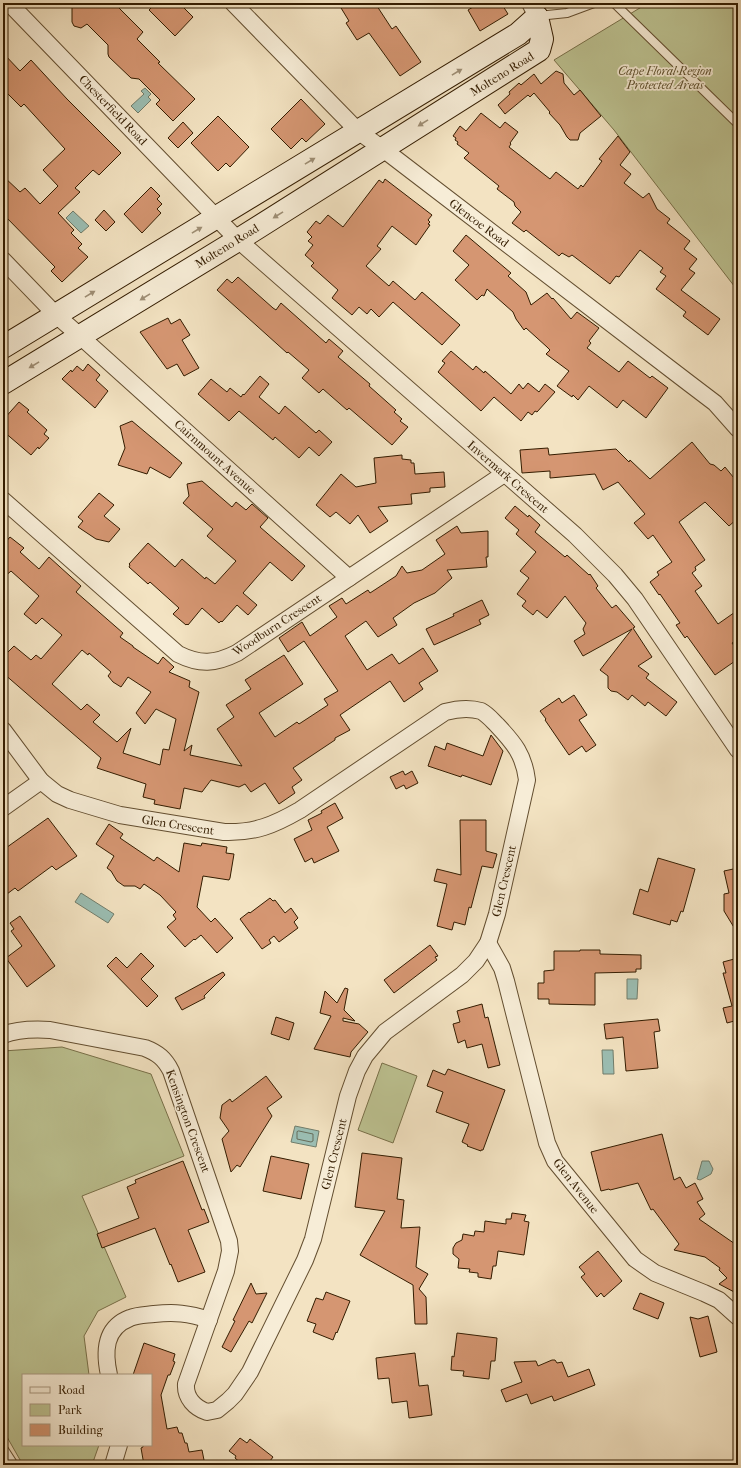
<svg xmlns="http://www.w3.org/2000/svg" width="741" height="1468" font-family="'IM FELL French Canon',serif">
  <rect width="100%" height="100%" fill="#f3e3c2"/>
  <filter id="stains"><feTurbulence type="fractalNoise" baseFrequency=".005" numOctaves="4"/><feColorMatrix values="0 0 0 0 .2 0 0 0 0 .09 0 0 0 0 .02 0 0 0 .5 -.17"/></filter>
  <radialGradient id="worn" r=".72"><stop offset=".6" stop-color="#630" stop-opacity="0"/><stop offset="1" stop-color="#630" stop-opacity=".3"/></radialGradient>
  <!-- green -->
  <g fill="#bdc392" stroke="#787049">
    <polygon points="648,3 738,3 738,291 614,130 554,60"/>
    <polygon points="62,1047 151,1074 184,1156 82,1196 126,1297 98,1311 84,1336 89,1375 23,1375 23,1445 99,1445 92,1465 23,1465 3,1430 3,1051"/>
    <polygon points="382,1063 417,1076 393,1143 358,1130"/>
  </g>
  <!-- water -->
  <g fill="#9bbeb3" stroke="#717d6b">
    <polygon points="145,88 151,94 148,97 151,100 138,113 131,106 144,94 141,91"/>
    <polygon points="73,211 89,226 81,233 66,218"/>
    <polygon points="81,893 114,914 108,923 75,902"/>
    <polygon points="627,979 638,979 637,999 627,999"/>
    <polygon points="602,1050 613,1050 614,1074 603,1074"/>
    <polygon points="295,1126 319,1131 316,1147 291,1142"/>
    <polygon points="702,1161 709,1161 713,1169 711,1174 700,1180 697,1179"/>
  </g>
  <g fill="none" stroke-linecap="round" stroke-linejoin="round">
    <!-- shore -->
    <polygon stroke="#676d5a" stroke-width="1" points="299,1131 313,1134 313,1141 311,1142 297,1139 297,1132"/>
  </g>
  <!-- building -->
  <g fill="#d59672" stroke="#331c00" fill-rule="evenodd">
    <polygon points="72,3 114,3 143,32 137,39 160,62 158,63 195,99 173,121 156,104 160,100 139,79 131,78 109,57 108,54 108,45 87,24 81,28 74,26 72,22"/>
    <polygon points="156,3 179,3 193,17 175,36 149,10"/>
    <polygon points="338,3 375,3 392,29 396,26 421,62 400,76 369,33 357,40 346,23 349,21"/>
    <polygon points="471,3 501,3 508,14 480,31 468,10 473,7"/>
    <polygon points="3,53 20,71 31,60 67,99 121,153 99,175 93,170 75,188 80,192 58,213 74,230 71,233 82,244 78,248 88,257 62,282 51,271 55,267 3,214 3,176 20,192 25,188 40,204 58,186 43,170 65,149 24,104 21,107 3,89"/>
    <polygon points="556,71 563,74 564,83 574,95 580,90 601,116 580,133 578,140 570,140 567,137 560,125 549,113 550,112 534,93 530,97 528,95 505,114 498,105 510,94 509,92 519,83 521,85 534,74 541,84"/>
    <polygon points="301,99 325,124 306,142 302,138 291,149 271,129"/>
    <polygon points="481,113 500,128 505,122 518,132 510,143 511,144 509,147 550,179 556,172 578,189 581,185 583,187 602,161 599,159 618,136 630,152 620,165 631,174 624,183 643,198 649,193 657,209 670,219 667,223 690,241 684,249 697,259 689,269 695,273 681,290 720,319 708,335 683,316 686,312 656,289 666,276 660,272 663,268 640,250 619,277 616,276 610,284 572,255 569,257 562,253 559,256 526,230 524,232 512,223 521,212 515,206 514,202 497,189 499,186 464,158 469,153 457,144 458,142 455,140 456,138 453,136 460,126 466,131"/>
    <polygon points="218,116 249,147 230,167 226,163 218,171 191,143"/>
    <polygon points="183,122 193,133 178,148 168,138"/>
    <polygon points="385,179 432,215 428,220 430,222 428,224 430,225 416,245 392,226 377,246 381,249 366,266 389,286 393,281 415,300 422,292 460,325 442,345 393,302 379,317 371,309 367,314 359,307 352,315 332,298 338,290 311,266 314,263 305,255 313,245 308,241 312,237 307,232 316,221 320,224 328,215 343,227 379,180 383,183"/>
    <polygon points="151,187 160,196 157,199 162,204 157,209 161,213 142,233 124,214"/>
    <polygon points="104,210 115,222 106,231 95,220"/>
    <polygon points="466,235 511,273 508,276 526,292 531,305 547,293 552,299 553,298 571,319 577,312 599,328 589,341 591,343 587,348 619,372 628,361 650,378 652,376 668,388 646,418 623,400 617,408 589,386 578,400 573,395 572,397 557,386 569,371 546,354 550,350 547,347 526,328 524,330 516,319 513,312 487,289 484,296 482,295 477,300 455,280 469,265 453,251"/>
    <polygon points="238,277 273,308 276,310 281,303 326,343 329,339 343,351 338,357 370,384 369,386 396,410 394,412 402,419 400,421 408,427 392,445 349,408 347,410 323,389 319,393 302,378 309,370 288,352 287,353 217,290 227,279 232,283"/>
    <polygon points="168,318 171,324 180,319 190,335 182,340 199,368 184,376 177,364 167,369 140,332"/>
    <polygon points="451,351 473,370 476,366 484,373 485,371 511,394 519,384 523,389 528,383 539,392 545,384 555,392 537,412 535,411 532,415 528,412 521,421 494,397 481,411 438,372 445,363 442,361"/>
    <polygon points="88,364 100,375 96,380 108,391 95,408 62,379 71,370 72,372 77,366 83,371"/>
    <polygon points="260,376 269,384 259,397 279,414 285,406 316,433 319,430 332,442 319,456 309,447 299,458 275,437 273,440 239,411 229,421 198,394 211,379 227,392 230,388 241,397 243,394 244,395"/>
    <polygon points="19,402 29,410 27,412 47,430 44,434 49,438 39,449 38,447 31,455 3,431 3,420"/>
    <polygon points="132,421 182,463 170,478 150,467 147,474 118,465 125,448 120,426"/>
    <polygon points="692,442 710,464 714,465 721,471 725,467 738,483 738,518 729,526 705,502 679,522 705,560 695,567 696,570 692,573 702,586 695,591 718,624 738,610 738,639 732,643 738,651 738,659 715,675 687,636 685,638 676,625 680,623 660,594 659,595 650,582 659,575 657,572 672,562 653,535 648,539 634,523 645,514 618,482 603,490 595,474 550,478 550,471 522,473 520,450 548,448 549,455 616,449 629,462 630,460 650,479"/>
    <polygon points="402,455 402,459 411,460 411,463 414,463 415,474 444,472 445,487 430,488 430,492 411,494 412,504 378,507 388,521 370,533 358,515 350,524 336,512 330,517 316,505 341,474 356,487 376,483 374,458"/>
    <polygon points="202,481 232,507 236,502 246,510 252,504 268,518 260,527 305,566 292,581 270,562 243,593 257,605 248,615 237,605 222,622 221,621 219,623 202,608 188,625 187,624 186,625 173,614 179,608 150,582 148,584 129,567 130,565 129,564 148,543 175,567 182,559 205,579 206,577 215,584 236,561 207,536 213,529 183,503 189,496 187,484"/>
    <polygon points="99,493 114,505 104,516 120,529 109,542 96,539 78,527 83,521 78,517"/>
    <polygon points="515,506 528,517 529,515 540,525 535,532 565,557 567,555 589,575 590,574 598,586 596,588 612,608 616,605 635,627 633,628 652,657 638,666 649,674 646,678 677,702 666,716 648,702 645,706 632,695 628,700 617,692 611,691 608,688 608,676 600,670 632,629 583,656 574,641 585,634 583,629 586,623 565,596 547,618 537,610 533,615 522,606 526,601 517,594 529,578 520,571 536,552 516,534 519,530 505,518"/>
    <path d="M457,526l4,7 27,-2v26h-2l1,10 -40,3 5,8 -17,15 -21,10 -21,15 4,7 -19,12 -12,-16 -21,15 22,34 25,-16 7,10 24,-16 15,23 -19,12 4,6 -19,13 -14,-21 -50,34 10,15 -15,8v2l-42,28 9,12 -10,7 3,6 -16,11 -14,-21 -14,9 -6,-8 -6,3 -28,-7 -9,12 -18,-4 -4,21 -26,-5 1,-4 -12,-3 3,-13 -49,-16 4,-10 -98,-85v-16l11,-11 17,14 5,-5 5,4 21,-24 -20,-17 -6,6 -12,-10 15,-18 -28,-25 -8,7v-33l7,-8 14,11 -4,4 19,17 10,-12 32,29 -5,6 47,41 -3,4 13,9v1l25,17 5,-7 11,10 -5,5 21,9 -1,6 10,5 -15,59 8,-6 -2,10 52,11 -25,-37 17,-12 -8,-12 25,-16 -6,-9 39,-25 19,29 -44,29 16,24 22,-15 2,2 29,-19 -4,-6 14,-8 -34,-50 -16,11 -9,-14 23,-16 8,14 27,-19 -8,-11 13,-8 4,6 22,-14 2,3 26,-17 6,-10 5,7 15,-3 23,-16 -9,-14zM82,650l6,5 1,-2 22,19 -3,4 5,6 8,5 7,-10 23,15 -15,21 9,11 11,-15 20,10 -7,31 -6,-1 -3,16 -37,-12 8,-25 -14,14 -24,-20 7,-7 -13,-11 -6,6 -29,-26z"/>
    <polygon points="482,600 489,615 479,620 481,624 434,645 426,629 454,616 453,614"/>
    <polygon points="574,695 587,715 579,720 596,745 586,752 582,746 569,755 545,720 546,719 540,711 559,698 562,703"/>
    <polygon points="491,735 503,751 491,785 462,775 461,777 428,766 435,746 445,750 447,743 483,756"/>
    <polygon points="403,771 405,775 412,771 418,783 406,789 404,785 396,789 390,777"/>
    <polygon points="335,803 343,818 327,827 339,851 314,863 312,858 305,862 294,839 312,830 308,820 322,813 321,811"/>
    <polygon points="48,818 77,856 56,870 52,866 18,891 15,888 3,897 3,850"/>
    <polygon points="460,820 486,820 486,851 497,854 493,868 482,866 471,908 469,907 465,925 454,922 452,930 437,926 447,884 434,881 437,869 461,875"/>
    <polygon points="109,824 123,834 120,838 154,861 157,857 179,872 184,843 201,846 202,843 227,847 226,853 234,854 230,878 229,880 203,876 197,907 211,922 215,918 233,938 217,953 201,935 195,940 194,939 185,947 167,927 176,919 173,915 176,912 160,895 144,884 140,889 135,886 124,886 117,881 111,871 107,868 114,856 96,844"/>
    <polygon points="658,858 695,869 683,912 681,911 677,922 671,920 670,925 633,914 640,889 648,892"/>
    <polygon points="738,868 738,934 724,911 724,894 729,893 724,871"/>
    <polygon points="270,898 273,901 275,900 285,913 291,908 298,918 294,922 298,928 279,942 274,936 269,940 271,943 262,949 240,919 249,912 250,913"/>
    <polygon points="20,916 55,966 27,987 6,958 22,946 11,931 14,929 10,923"/>
    <polygon points="430,945 438,956 435,957 437,960 394,993 384,980"/>
    <polygon points="580,950 600,950 600,954 641,955 641,969 636,969 636,972 595,973 595,1005 549,1004 549,999 538,999 538,983 544,983 544,971 554,970 554,951 580,951"/>
    <polygon points="141,953 154,966 141,979 158,996 147,1007 107,966 116,957 127,968"/>
    <polygon points="738,958 738,1020 727,1023 723,1008 732,1006 723,973 726,973 723,962"/>
    <polygon points="223,972 225,975 204,996 205,998 182,1010 175,998"/>
    <polygon points="345,988 348,989 344,1010 355,1021 343,1018 343,1021 359,1024 368,1032 351,1052 350,1057 314,1049 331,1016 320,1013 325,991 337,1003"/>
    <polygon points="482,1004 485,1018 488,1017 500,1065 488,1068 482,1044 467,1048 465,1040 458,1043 453,1024 460,1022 457,1011"/>
    <polygon points="276,1017 294,1023 289,1040 271,1034"/>
    <polygon points="658,1019 660,1031 654,1032 658,1068 626,1071 623,1037 606,1039 604,1024"/>
    <polygon points="448,1069 505,1090 483,1150 481,1150 481,1151 467,1146 468,1145 462,1142 469,1124 436,1112 443,1092 427,1086 433,1070 445,1075"/>
    <polygon points="266,1076 282,1097 267,1108 272,1116 240,1167 237,1165 231,1172 222,1139 229,1131 220,1118 222,1105 230,1099 232,1102"/>
    <polygon points="662,1134 674,1180 680,1177 686,1188 695,1183 703,1199 697,1202 705,1214 699,1219 738,1246 738,1294 719,1284 727,1278 719,1270 720,1268 705,1257 674,1250 679,1244 653,1209 651,1210 638,1183 610,1190 609,1189 601,1191 591,1152"/>
    <polygon points="362,1153 402,1158 397,1199 404,1200 401,1228 420,1227 416,1267 428,1274 419,1289 426,1297 427,1324 415,1324 413,1285 360,1255 385,1211 355,1207"/>
    <polygon points="271,1156 309,1164 301,1199 263,1191"/>
    <polygon points="183,1161 202,1210 204,1209 209,1222 188,1230 205,1272 178,1282 171,1264 170,1265 155,1228 102,1248 97,1234 139,1218 127,1187 136,1183 135,1180"/>
    <polygon points="512,1213 526,1215 524,1221 529,1222 524,1255 498,1251 496,1266 493,1266 491,1279 478,1277 478,1273 469,1272 470,1269 458,1268 459,1259 453,1254 453,1248 456,1243 462,1240 463,1234 474,1236 475,1231 484,1232 485,1221 506,1224 506,1219 511,1219"/>
    <polygon points="598,1251 622,1281 604,1297 601,1293 597,1297 581,1277 585,1274 579,1267"/>
    <polygon points="251,1283 256,1294 267,1293 252,1323 249,1321 231,1352 222,1347 235,1321 233,1320"/>
    <polygon points="326,1292 350,1301 337,1333 336,1332 333,1340 313,1332 316,1324 307,1321 316,1298 323,1300"/>
    <polygon points="640,1293 664,1303 658,1319 633,1309"/>
    <polygon points="708,1316 717,1352 700,1357 690,1317 698,1319"/>
    <polygon points="457,1333 497,1338 495,1361 491,1361 489,1379 463,1376 464,1371 451,1370 452,1356 454,1357"/>
    <polygon points="144,1343 175,1354 173,1361 175,1362 170,1375 168,1375 161,1395 167,1429 177,1427 179,1433 182,1433 185,1443 187,1443 189,1452 202,1450 205,1465 144,1465 141,1448 143,1447 143,1445 151,1445 151,1375 133,1375"/>
    <polygon points="415,1353 419,1386 428,1385 432,1415 409,1418 407,1401 392,1403 389,1378 378,1379 376,1358"/>
    <polygon points="552,1360 555,1360 557,1363 562,1362 568,1377 589,1369 595,1385 554,1401 552,1396 531,1404 527,1394 506,1402 501,1390 522,1382 514,1362 536,1361 538,1366"/>
    <polygon points="240,1438 247,1443 250,1439 273,1457 267,1465 243,1465 235,1458 236,1456 229,1451"/>
  </g>
  <g fill="none" stroke-linecap="round" stroke-linejoin="round">
    <!-- lane casing -->
    <g stroke="#634e30" stroke-width="10">
      <g id="lane">
        <polyline points="614,3 738,124"/>
        <polyline points="538,16 567,13 594,3"/>
        <polyline points="3,1448 14,1465"/>
      </g>
    </g>
    <!-- street casing -->
    <g stroke="#634e30" stroke-width="18">
      <g id="street">
        <polyline points="9,3 238,240 575,535 615,575 635,599 738,750"/>
        <polyline points="233,3 359,132 383,149 690,384 715,403 738,429"/>
        <polyline points="530,3 537,17"/>
        <polyline points="3,260 56,315 80,336 349,578"/>
        <path d="M3,500l175,154c22,11 37,10 59,-1l267,-179"/>
        <path d="M3,730l38,51 16,13 13,6 50,15 104,17c31,1 50,-7 76,-22l145,-98c11,-3 23,-5 36,-1 6,3 11,9 16,14 17,18 27,30 30,55l-30,134 -9,29 -12,18 -14,14 -77,57 -20,24 -8,15 -9,25 -35,143 -8,21 -55,112 -15,22 -7,7 -11,9 -10,2c-12,-4 -22,-14 -21,-28l40,-113 4,-20 -1,-10 -58,-170c-6,-12 -13,-18 -26,-23l-95,-18c-16,-1 -32,-1 -47,5"/>
        <polyline points="3,808 41,781"/>
        <polyline points="488,943 502,968 506,981 547,1143 555,1161 635,1259 655,1273 704,1293 719,1300 738,1317"/>
        <path d="M109,1375c-5,-23 -5,-47 21,-57 7,-3 16,-3 24,-4 21,-2 34,-1 55,6"/>
        <polyline points="113,1465 119,1445"/>
      </g>
    </g>
    <!-- secondary casing -->
    <g stroke="#331c00" stroke-width="24">
      <g id="secondary">
        <polyline points="3,347 518,34 537,17"/>
        <polyline points="3,383 238,240 539,50 542,39 537,17"/>
      </g>
    </g>
    <!-- lane -->
    <use href="#lane" stroke="#f7edd7" stroke-width="8"/>
    <!-- street -->
    <use href="#street" stroke="#f7edd7" stroke-width="16"/>
    <!-- secondary -->
    <use href="#secondary" stroke="#f7edd7" stroke-width="22"/>
  </g>
  <!-- one-way arrows -->
  <defs><path id="oneway-solid" d="M-6-.8H1V-3.2L6.5 0L1 3.2V.8H-6Z"/></defs>
  <g fill="#9f8f76">
    <use href="#oneway-solid" transform="translate(457 72) rotate(-31)"/>
    <use href="#oneway-solid" transform="translate(423 123) rotate(148)"/>
    <use href="#oneway-solid" transform="translate(310 161) rotate(-31)"/>
    <use href="#oneway-solid" transform="translate(278 215) rotate(148)"/>
    <use href="#oneway-solid" transform="translate(197 230) rotate(-31)"/>
    <use href="#oneway-solid" transform="translate(90 294) rotate(-31)"/>
    <use href="#oneway-solid" transform="translate(145 297) rotate(148)"/>
    <use href="#oneway-solid" transform="translate(34 365) rotate(149)"/>
  </g>
  <g text-anchor="middle" dominant-baseline="central" stroke-width="3.5" stroke-linejoin="round" paint-order="stroke">
    <!-- park labels -->
    <g font-size="12" font-style="italic" fill="#5c4e2c" stroke="#f7edd7">
      <text x="665" y="71">Cape Floral Region<tspan x="665" dy="14">Protected Areas</tspan></text>
    </g>
    <!-- street labels -->
    <g font-size="12" fill="#331c00" stroke="#f7edd7">
      <text transform="translate(502 74) rotate(-32)">Molteno Road</text>
      <text transform="translate(113 110) rotate(46)">Chesterfield Road</text>
      <text transform="translate(479 223) rotate(37)">Glencoe Road</text>
      <text transform="translate(227 246) rotate(-32)">Molteno Road</text>
      <text transform="translate(215 457) rotate(42)">Cairnmount Avenue</text>
      <text transform="translate(508 477) rotate(41)">Invermark Crescent</text>
      <text transform="translate(277 625) rotate(-33)">Woodburn Crescent</text>
      <text transform="translate(178 825) rotate(9)">Glen Crescent</text>
      <text transform="translate(504 881) rotate(-77)">Glen Crescent</text>
      <text transform="translate(188 1121) rotate(70)">Kensington Crescent</text>
      <text transform="translate(334 1154) rotate(-76)">Glen Crescent</text>
      <text transform="translate(576 1186) rotate(52)">Glen Avenue</text>
    </g>
  </g>
  <!-- margin -->
  <rect width="741" height="1468" fill="none" stroke="#f3e3c2" stroke-width="16"/>
  <rect x="4" y="4" width="733" height="1460" fill="none" stroke="#331c00" stroke-width="2"/>
  <rect x="8" y="8" width="725" height="1452" fill="none" stroke="#331c00"/>
  <!-- legend -->
  <rect x="22" y="1374" width="130" height="72" fill="#f7edd7" stroke="#a99981"/>
  <rect x="30" y="1387" width="20" height="6" fill="#f7edd7" stroke="#a99981"/>
  <text x="58" y="1394" font-size="12" fill="#331c00">Road</text>
  <rect x="30" y="1404" width="20" height="12" fill="#bdc392" stroke="#a99981"/>
  <text x="58" y="1414" font-size="12" fill="#331c00">Park</text>
  <rect x="30" y="1424" width="20" height="12" fill="#d59672" stroke="#a99981"/>
  <text x="58" y="1434" font-size="12" fill="#331c00">Building</text>
  <rect width="100%" height="100%" filter="url(#stains)"/>
  <rect width="100%" height="100%" fill="url(#worn)"/>
</svg>
